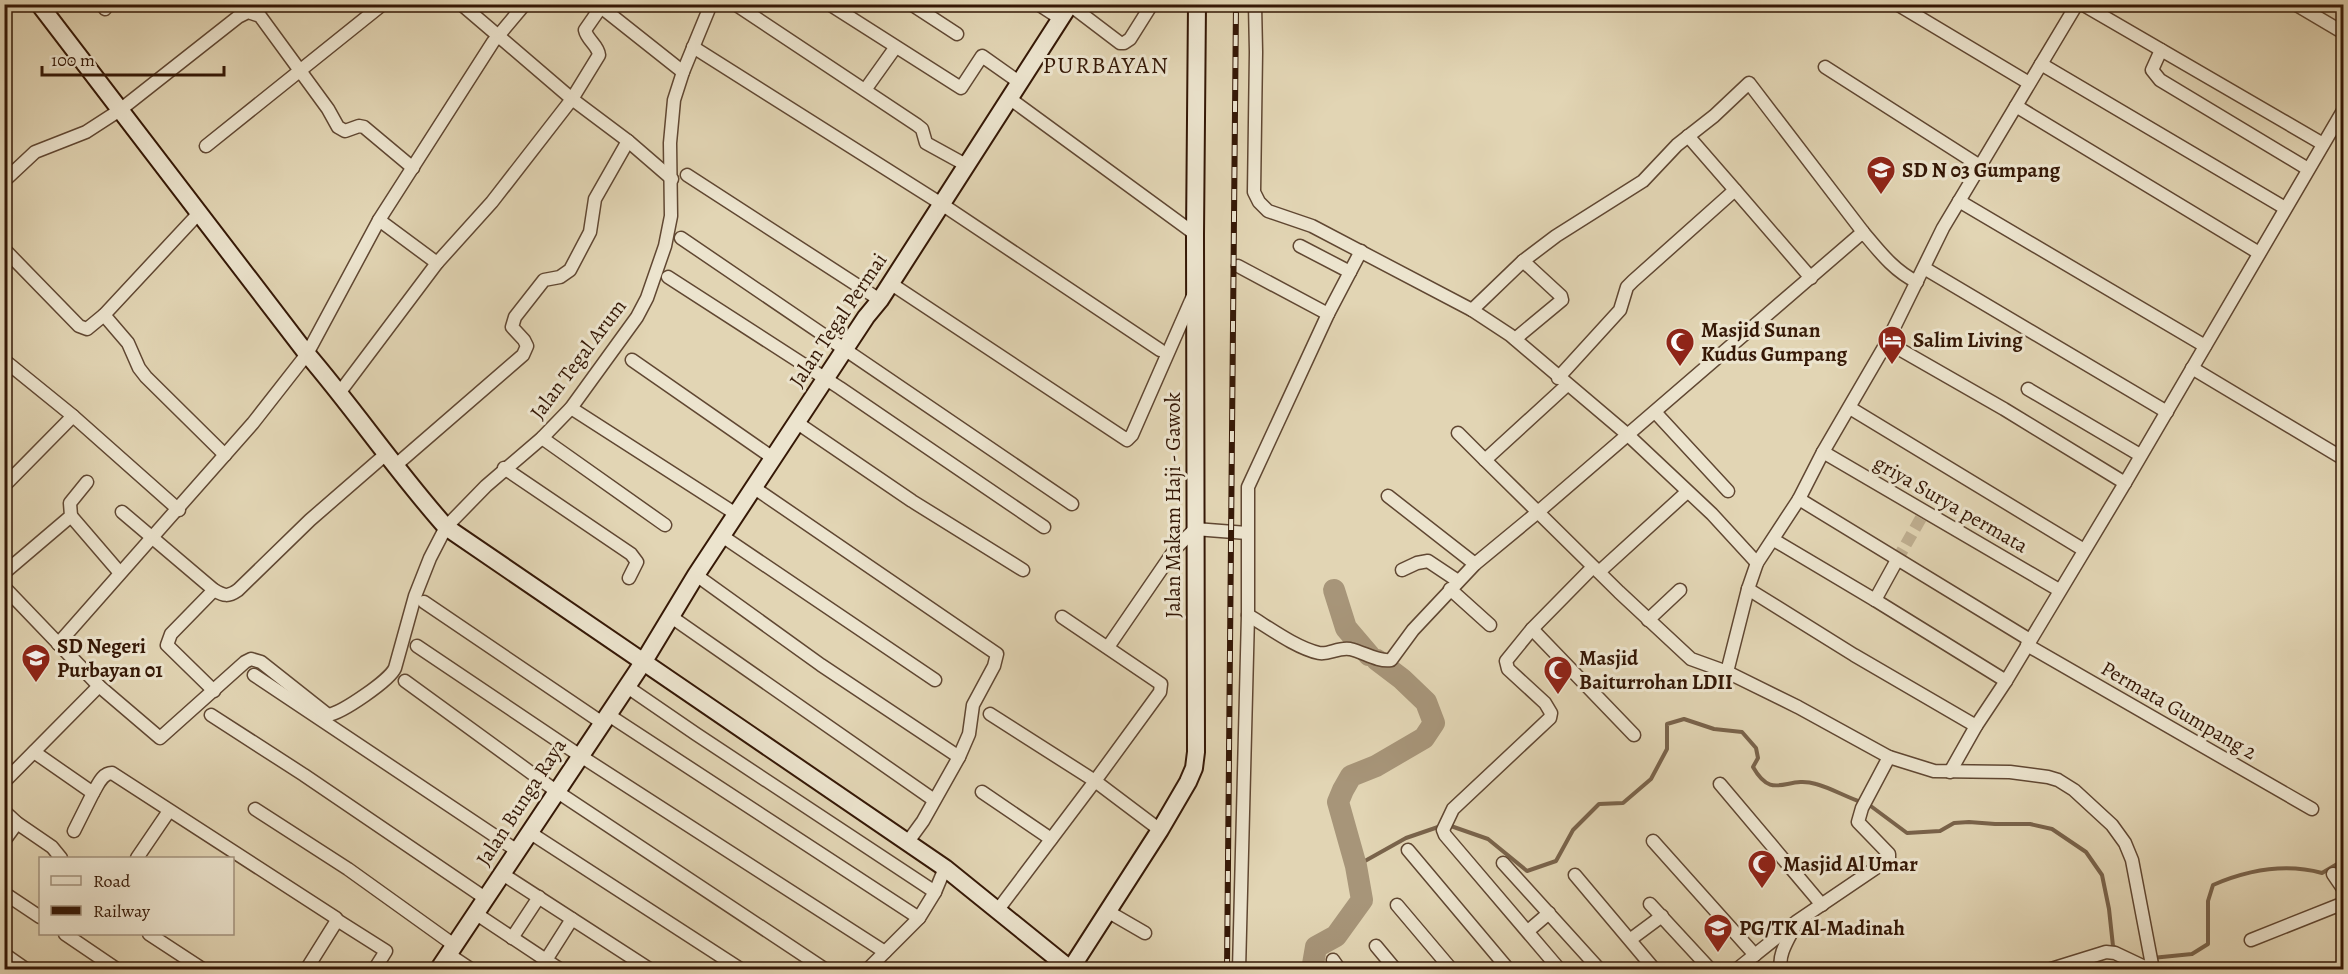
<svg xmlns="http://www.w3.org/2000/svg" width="2348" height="974" font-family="Alegreya,serif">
  <rect width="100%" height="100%" fill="#e2d5b4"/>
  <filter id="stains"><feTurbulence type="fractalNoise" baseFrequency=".00333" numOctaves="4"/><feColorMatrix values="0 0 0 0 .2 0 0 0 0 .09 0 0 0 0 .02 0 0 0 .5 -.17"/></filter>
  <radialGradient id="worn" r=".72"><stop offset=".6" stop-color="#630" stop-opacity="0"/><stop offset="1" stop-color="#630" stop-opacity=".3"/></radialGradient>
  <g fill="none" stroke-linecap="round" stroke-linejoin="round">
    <!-- stream -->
    <g stroke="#79634b" stroke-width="4">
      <polyline points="1868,804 1907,833 1940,831 1954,823 1969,822 1995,824 2030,824 2052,829 2086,852 2102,875 2109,909 2113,946 2118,950"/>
      <path d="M1448,825l40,14 39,32 29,-10 17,-31 26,-26 24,-1 28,-24 16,-30v-25l17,-5 30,10 28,3 14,16 2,10 -5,9c20,35 33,8 63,17 15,4 30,13 45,18"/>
      <polyline points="1356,866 1406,838 1441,826"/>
      <path d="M2152,958l40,-4 16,-10v-43l5,-16c35,-15 72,-22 109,-12l22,-13"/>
    </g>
    <!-- river -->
    <g stroke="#a79579" stroke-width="22">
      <polyline points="1334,590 1346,628 1369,655"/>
      <polyline points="1312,970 1316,947 1336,936 1362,900 1356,866 1338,802 1343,790 1351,776 1376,766 1424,738 1434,723 1426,702 1402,679 1377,660"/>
    </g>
    <!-- street-tunnel -->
    <polyline stroke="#bfaf91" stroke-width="12" stroke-dasharray="12 6" stroke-linecap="butt" points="1897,560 1925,511"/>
    <!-- street casing -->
    <g stroke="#604732" stroke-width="15">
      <g id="street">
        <polyline points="102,4 105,9"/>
        <path d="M461,4l111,95 27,-44c-1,-10 -12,-15 -14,-25l16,-23"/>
        <polyline points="603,4 601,7 683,72"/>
        <polyline points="735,4 917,125 922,129 926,143 966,165"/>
        <polyline points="829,4 961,88 982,56 1019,82"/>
        <polyline points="911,4 957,34"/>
        <polyline points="1038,4 1061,19"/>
        <polyline points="1255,4 1256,52 1254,192 1259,202 1268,211 1312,226 1472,310 1510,335 1628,435 1712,514 1757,563"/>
        <polyline points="1897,4 2029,83"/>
        <polyline points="2082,4 2323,144"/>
        <polyline points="2295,4 2344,33"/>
        <polyline points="1070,5 1120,43 1124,43 1130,39 1152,4"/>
        <polyline points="693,47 940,203 1160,350"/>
        <polyline points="2161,50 2152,70 2160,80 2308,169"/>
        <polyline points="2041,64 2285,208"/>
        <polyline points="1825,67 1980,166"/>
        <polyline points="865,90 895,48"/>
        <polyline points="1009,98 1195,234"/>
        <polyline points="2016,106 2259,253"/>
        <polyline points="1688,136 1735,190"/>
        <polyline points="206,146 383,4"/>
        <polyline points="687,175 880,300"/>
        <polyline points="4,181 35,152 86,132 120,110 238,17 248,12 260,16 328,109 338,127 345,131 359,126 364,127 413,168"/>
        <polyline points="1959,201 2205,346"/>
        <polyline points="379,220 437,263"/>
        <polyline points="681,238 1072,504"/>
        <polyline points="1300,246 1350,272"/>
        <polyline points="4,249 79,326 87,329 104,315 199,213"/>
        <polyline points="1238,266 1328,314"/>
        <polyline points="1924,268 2167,412"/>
        <polyline points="668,277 840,388 1044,527"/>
        <polyline points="890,283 1127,440 1132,435 1193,296"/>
        <polyline points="1472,310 1523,261 1556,236 1643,181 1677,145 1714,116 1749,83 1863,232"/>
        <polyline points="104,315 128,343 139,368 146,377 225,455"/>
        <polyline points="1515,339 1562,300 1561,296 1523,261"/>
        <polyline points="1887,342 2004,409 2125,483"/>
        <polyline points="4,360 73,416 4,486"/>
        <polyline points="632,360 773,458"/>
        <polyline points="2192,368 2344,459"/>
        <polyline points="1558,378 1620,310 1627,287 1633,281 1735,190 1811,278"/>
        <polyline points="1567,385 1485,460 1619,592 1691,659 1727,672 1798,707 1889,757 1934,771 2010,772 2048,777 2058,780 2074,790 2112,825 2125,843 2132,860 2153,970"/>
        <polyline points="2028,389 2140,455"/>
        <polyline points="340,392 437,263 492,202 572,99 628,141 672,179"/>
        <polyline points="571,408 736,514"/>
        <polyline points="1850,408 2084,550"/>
        <polyline points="1655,412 1728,491"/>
        <polyline points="73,416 179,510"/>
        <polyline points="796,422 912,501 1023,570"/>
        <polyline points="1458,433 1485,460"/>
        <polyline points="542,438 665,525"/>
        <polyline points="1823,452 2059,590"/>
        <polyline points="396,465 523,355 527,346 524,340 512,327 515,317 544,280 560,277 570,270 590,232 595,199 628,141"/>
        <polyline points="504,468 631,554 637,562 629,578"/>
        <polyline points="753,487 997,654 994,666 973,705 969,734 959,757 923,821 907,843"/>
        <polyline points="1388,496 1475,564"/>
        <polyline points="1799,499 2030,640"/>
        <path d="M122,512l92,78c10,6 14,7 24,0l72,-70 76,-66"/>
        <polyline points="71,516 120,573"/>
        <polyline points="722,536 935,680"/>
        <polyline points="1774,540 1875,600 1897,560"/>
        <polyline points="1402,570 1417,563 1428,561 1458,581"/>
        <polyline points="1599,572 1687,492"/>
        <polyline points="4,573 71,516 70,503 87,482"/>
        <polyline points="696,575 821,665 959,757"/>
        <path d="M4,587l95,99 61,52 85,-76 6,-3 10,3 67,53c14,-2 62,-35 67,-47l20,-72 15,-38 16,-31 40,-41 56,-48 29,-30 66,-91 10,-19 18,-52 6,-30 -1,-73 4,-43 9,-28 28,-68"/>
        <polyline points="1450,589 1490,625"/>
        <polyline points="1748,589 1854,655 1976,726"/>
        <polyline points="1875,600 2006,681"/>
        <polyline points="424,602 601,722"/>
        <path d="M1248,615c20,12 48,33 71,38 10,2 19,-6 31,-4 14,3 27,13 41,11l22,-30 62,-66 63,-52 325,-280c16,19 31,39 54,50"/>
        <polyline points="670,616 934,800"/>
        <polyline points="1062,617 1161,684 1160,692 1095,781 1160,830"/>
        <polyline points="1648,620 1680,590"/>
        <polyline points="1532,629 1634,735"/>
        <polyline points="58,644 253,423 307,354 379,220 493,42 525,4"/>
        <polyline points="2027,645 2312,809"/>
        <polyline points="417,646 579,755 885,952"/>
        <polyline points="1108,647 1176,548 1195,529 1247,533"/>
        <polyline points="1727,672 1748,589 1757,563 1799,499 1823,452 1887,342 1943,228 2077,4"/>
        <polyline points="254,675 516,850"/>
        <polyline points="405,681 556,791 826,970"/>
        <polyline points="626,686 696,734 935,892"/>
        <polyline points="214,691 167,645 171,634 214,590"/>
        <polyline points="607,714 919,918"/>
        <polyline points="990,714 1095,781 997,911"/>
        <polyline points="211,715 304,775 485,898"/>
        <path d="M34,752l59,41c5,-8 9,-20 19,-20l224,145v4l-30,48"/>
        <polyline points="1950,772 1976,726 2006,681 2125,483 2344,109"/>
        <polyline points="4,782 99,686"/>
        <polyline points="1720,784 1822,905"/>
        <polyline points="982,792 1051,839"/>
        <polyline points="255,809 348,869 454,945"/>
        <polyline points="4,811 17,823 52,847 61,858"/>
        <polyline points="74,831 93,793"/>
        <polyline points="529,832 742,970"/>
        <polyline points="4,841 17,823"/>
        <polyline points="1653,841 1755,955"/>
        <polyline points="1408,850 1509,970"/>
        <polyline points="137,858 169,811"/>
        <polyline points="1503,863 1600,970"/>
        <polyline points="501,873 651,970"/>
        <polyline points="2333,874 2344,890"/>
        <polyline points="1575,875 1655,970"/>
        <polyline points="4,893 40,917"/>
        <polyline points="1650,904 1711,970"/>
        <polyline points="1397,905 1452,970"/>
        <polyline points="1107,911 1145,933"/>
        <polyline points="475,913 561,970"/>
        <polyline points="337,920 386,951 374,970"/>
        <polyline points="1528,931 1549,913"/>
        <polyline points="65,934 118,970"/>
        <polyline points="149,934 204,970"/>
        <polyline points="512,938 539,897"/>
        <polyline points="1631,939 1662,916"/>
        <polyline points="2251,940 2344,903"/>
        <polyline points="1376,946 1396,970"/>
        <polyline points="4,954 27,970"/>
        <polyline points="448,954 472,970"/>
        <polyline points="546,960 572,919"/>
        <polyline points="1333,960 1340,970"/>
        <polyline points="867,970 919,918 935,892 945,868"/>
        <polyline points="1239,970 1248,615 1248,487 1328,314 1361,251"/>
        <polyline points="1560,970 1445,835 1443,830 1453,809 1550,718 1551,713 1545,703 1508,669 1506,661 1532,629 1593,567"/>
        <polyline points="1736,970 1796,922 1889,859 1889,854 1858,822 1862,808 1889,757"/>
        <path d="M1782,970c-6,-13 7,-32 13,-44"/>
        <polyline points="2048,970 2106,952 2115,953 2151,970"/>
        <polyline points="2339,970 2344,967"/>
      </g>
    </g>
    <!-- secondary casing -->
    <g stroke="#351806" stroke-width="20">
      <g id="secondary">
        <path d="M39,4l268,350c48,56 90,118 139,173l499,341 125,101"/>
        <polyline points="438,970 644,661 696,575 866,317 880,300 1070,4"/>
        <polyline points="1070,970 1160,830 1188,782 1194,768 1196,752 1195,234 1197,4"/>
      </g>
    </g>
    <!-- street -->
    <use href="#street" stroke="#ece4ce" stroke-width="12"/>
    <!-- secondary -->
    <use href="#secondary" stroke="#ece4ce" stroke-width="16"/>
    <!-- rail casing -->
    <g stroke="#351806" stroke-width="6">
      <polyline id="rail" points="1227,970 1236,4"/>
    </g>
    <!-- rail -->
    <use href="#rail" stroke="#ece4ce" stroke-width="4" stroke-dasharray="11" stroke-linecap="butt"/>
  </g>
  <!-- icons -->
  <defs>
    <g id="school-pin" transform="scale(1.5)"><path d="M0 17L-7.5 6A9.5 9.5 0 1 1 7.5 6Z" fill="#8f2418" stroke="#ece4ce"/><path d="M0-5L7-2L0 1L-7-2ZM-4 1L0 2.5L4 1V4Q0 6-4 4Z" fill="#fff"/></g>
    <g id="hotel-pin" transform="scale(1.5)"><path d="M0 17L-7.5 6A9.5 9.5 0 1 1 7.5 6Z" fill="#8f2418" stroke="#ece4ce"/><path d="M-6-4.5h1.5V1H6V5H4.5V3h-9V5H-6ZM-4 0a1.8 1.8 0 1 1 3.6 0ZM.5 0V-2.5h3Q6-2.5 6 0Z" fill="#fff"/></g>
    <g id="mosque-pin" transform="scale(1.5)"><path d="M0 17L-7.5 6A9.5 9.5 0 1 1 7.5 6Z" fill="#8f2418" stroke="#ece4ce"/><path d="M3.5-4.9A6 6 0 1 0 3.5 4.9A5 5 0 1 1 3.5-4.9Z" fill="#fff"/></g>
  </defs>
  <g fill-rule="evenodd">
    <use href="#school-pin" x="1881" y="170"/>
    <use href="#hotel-pin" x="1892" y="340"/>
    <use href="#mosque-pin" x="1680" y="342"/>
    <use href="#school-pin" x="36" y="658"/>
    <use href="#mosque-pin" x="1558" y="670"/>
    <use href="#mosque-pin" x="1762" y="864"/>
    <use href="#school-pin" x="1718" y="928"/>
  </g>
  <g text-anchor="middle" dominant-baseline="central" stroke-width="6" stroke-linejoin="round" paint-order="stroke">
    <!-- poi labels -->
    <g font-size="21" font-weight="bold" fill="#351806" stroke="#ece4ce" text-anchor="start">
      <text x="1902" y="170">SD N 03 Gumpang</text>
      <text x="1701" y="330">Masjid Sunan<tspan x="1701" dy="24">Kudus Gumpang</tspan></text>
      <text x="1913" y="340">Salim Living</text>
      <text x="57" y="646">SD Negeri<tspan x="57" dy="24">Purbayan 01</tspan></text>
      <text x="1579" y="658">Masjid<tspan x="1579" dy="24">Baiturrohan LDII</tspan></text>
      <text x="1783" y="864">Masjid Al Umar</text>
      <text x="1739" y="928">PG/TK Al-Madinah</text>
    </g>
    <!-- street labels -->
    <g font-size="21" fill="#351806" stroke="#ece4ce">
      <text transform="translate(838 320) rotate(-56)">Jalan Tegal Permai</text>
      <text transform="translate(578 359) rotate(-53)">Jalan Tegal Arum</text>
      <text transform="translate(1951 504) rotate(30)">griya Surya permata</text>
      <text transform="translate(1173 505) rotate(-90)">Jalan Makam Haji - Gawok</text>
      <text transform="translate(2179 710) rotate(30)">Permata Gumpang 2</text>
      <text transform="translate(521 802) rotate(-57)">Jalan Bunga Raya</text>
    </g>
    <!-- quarter labels -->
    <g font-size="24" letter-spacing="1.5" fill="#351806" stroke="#ece4ce">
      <text x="1106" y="65">PURBAYAN</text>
    </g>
  </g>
  <!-- margin -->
  <rect width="2348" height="974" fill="none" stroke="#e2d5b4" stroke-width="24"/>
  <rect x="6" y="6" width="2336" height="962" fill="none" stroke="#351806" stroke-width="3"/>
  <rect x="12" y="12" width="2324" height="950" fill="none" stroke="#351806" stroke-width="1.5"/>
  <!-- legend -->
  <rect x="39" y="857" width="195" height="78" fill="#ece4ce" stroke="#a3927e" stroke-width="1.5"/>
  <rect x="51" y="876" width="30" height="9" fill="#ece4ce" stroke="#a3927e" stroke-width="1.5"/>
  <text x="93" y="887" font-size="18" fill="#351806">Road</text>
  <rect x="51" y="906" width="30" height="9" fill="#351806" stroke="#a3927e" stroke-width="1.5"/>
  <text x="93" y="917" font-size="18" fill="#351806">Railway</text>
  <!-- scale -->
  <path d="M42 66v9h182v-9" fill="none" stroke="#351806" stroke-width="3"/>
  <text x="51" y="66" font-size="18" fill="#351806" stroke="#ece4ce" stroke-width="4.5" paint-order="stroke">100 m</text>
  <rect width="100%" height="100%" filter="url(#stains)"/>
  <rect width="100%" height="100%" fill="url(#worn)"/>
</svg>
